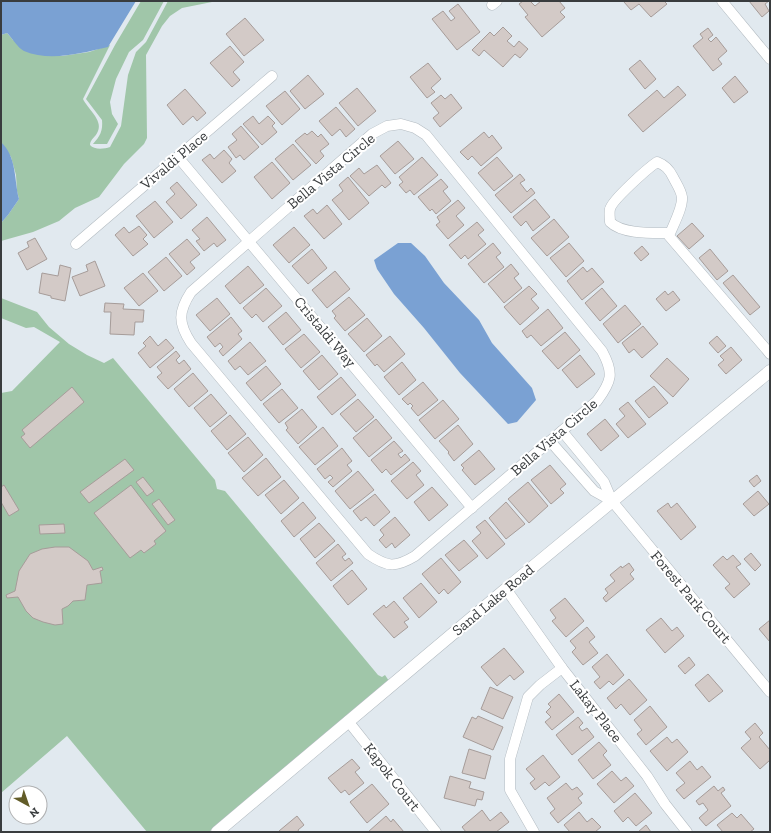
<svg xmlns="http://www.w3.org/2000/svg" width="771" height="833" font-family="'Zilla Slab',serif">
  <rect width="100%" height="100%" fill="#e1e9ef"/>
  <!-- green -->
  <g fill="#a0c6a9">
    <path d="M141,1h23l-21,39 -14,12 -13,27 -6,23 2,12 6,10 -11,20h-14c7,-8 10,-13 9,-24l-16,-21 29,-54z"/>
    <path d="M168,1h49l-35,7 -12,8 -8,10 -16,29 1,83 -3,6 -20,20 -25,33 -24,11 -16,13 -26,11 -32,9v-18l7,-8 11,-16 -2,-8 -1,-16 -5,-18 -10,-15v-107l6,-2 6,7 49,16 27,-4 21,-7 -27,54c4,9 20,21 15,32 -2,6 -8,8 -8,14 4,5 14,4 20,2l11,-21 7,-51 8,-23 10,-10z"/>
    <polygon points="1,298 37,312 49,327 69,344 87,355 104,363 113,358 215,480 217,489 225,491 378,675 382,677 385,675 389,681 209,832 147,832 67,736 1,793 1,393 12,391 60,342 34,327 26,328 1,318"/>
  </g>
  <!-- water -->
  <g fill="#7aa1d3">
    <path d="M1,1h135l-28,46c-26,6 -58,15 -84,4 -6,-3 -12,-13 -17,-18l-6,2z"/>
    <path d="M1,142c16,15 13,38 18,57l-11,16 -7,8z"/>
    <polygon points="398,243 411,243 425,256 444,283 479,320 492,343 532,388 536,400 517,422 508,424 460,373 424,328 394,294 377,269 374,260"/>
  </g>
  <!-- building -->
  <g fill="#d3cac7" stroke="#a69c99">
    <polygon points="523,1 530,1 535,6 541,1 559,1 565,8 560,12 565,17 542,37 525,17 528,15 519,4"/>
    <polygon points="625,1 664,1 667,4 651,17 639,4 631,10 624,2"/>
    <polygon points="749,1 769,1 765,4 769,11 762,17"/>
    <polygon points="458,4 480,32 457,50 432,19 443,11 451,21 455,18 449,11"/>
    <polygon points="245,18 264,40 244,56 226,34"/>
    <polygon points="503,27 512,36 507,41 514,47 519,41 528,49 520,58 515,54 503,67 484,50 479,56 472,50 490,32 494,36"/>
    <polygon points="708,28 713,35 708,39 711,42 716,37 727,51 718,59 722,64 713,71 693,46 703,38 700,34"/>
    <polygon points="230,46 244,62 233,72 240,80 232,87 210,63"/>
    <polygon points="640,60 656,79 645,89 629,69"/>
    <polygon points="428,63 441,79 431,88 435,92 427,98 410,77"/>
    <polygon points="308,75 324,94 305,109 290,91"/>
    <polygon points="735,76 748,92 734,103 722,88"/>
    <polygon points="678,86 686,95 643,132 628,115 657,90 664,98"/>
    <polygon points="357,88 376,111 358,126 339,103"/>
    <polygon points="185,89 206,113 197,121 193,116 183,125 167,105"/>
    <polygon points="285,91 300,109 282,125 266,106"/>
    <polygon points="451,94 462,108 440,127 433,118 439,113 431,103 441,95 445,99"/>
    <polygon points="336,107 355,129 346,137 340,129 332,136 319,121"/>
    <polygon points="253,116 259,124 268,116 275,123 272,126 277,132 262,145 243,124"/>
    <polygon points="241,126 259,147 244,160 240,155 236,158 228,147 237,140 232,134"/>
    <polygon points="312,131 318,137 321,134 329,144 320,151 324,156 316,164 295,141 305,133 307,135"/>
    <polygon points="484,132 489,138 492,135 502,148 481,166 472,156 468,160 460,152"/>
    <polygon points="398,141 414,159 395,174 380,156"/>
    <polygon points="293,144 311,165 293,180 275,159"/>
    <polygon points="224,150 232,159 229,163 236,171 222,183 202,160 210,154 214,159"/>
    <polygon points="422,157 438,175 414,195 410,190 406,193 399,185 403,182 399,177"/>
    <polygon points="497,157 513,176 494,191 478,173"/>
    <polygon points="272,162 290,183 272,199 254,177"/>
    <polygon points="377,165 391,183 385,188 382,185 369,196 350,176 359,168 364,174"/>
    <polygon points="520,174 525,180 520,183 527,192 531,188 535,193 511,213 495,195"/>
    <polygon points="348,177 369,203 349,220 332,200 343,191 339,185"/>
    <polygon points="441,179 448,187 443,191 451,201 436,214 432,209 430,211 418,197"/>
    <polygon points="177,182 197,205 181,219 166,202 175,194 170,188"/>
    <polygon points="535,199 550,217 533,231 526,221 521,226 513,217"/>
    <polygon points="458,200 465,208 456,216 464,225 448,239 436,225 440,222 437,217"/>
    <polygon points="155,201 173,222 154,238 136,216"/>
    <polygon points="327,205 342,224 324,239 304,216 313,209 317,214"/>
    <polygon points="207,217 226,240 217,247 214,243 204,251 196,241 200,239 192,230"/>
    <polygon points="554,219 569,237 547,256 531,238"/>
    <polygon points="477,222 484,230 478,235 486,244 468,259 465,255 461,259 449,245"/>
    <polygon points="692,223 704,236 689,249 677,236"/>
    <polygon points="139,226 147,235 143,239 148,244 133,256 115,235 124,227 129,233"/>
    <polygon points="294,227 310,245 289,263 273,245"/>
    <polygon points="35,238 47,259 27,270 18,253 29,247 27,242"/>
    <polygon points="187,239 200,254 190,262 195,268 187,275 169,254"/>
    <polygon points="493,243 501,253 496,257 504,267 484,283 468,264"/>
    <polygon points="569,243 584,261 566,277 550,258"/>
    <polygon points="642,246 649,254 641,261 634,253"/>
    <polygon points="312,249 327,268 308,284 292,266"/>
    <polygon points="710,249 728,271 717,280 699,258"/>
    <polygon points="166,257 182,276 164,291 148,272"/>
    <polygon points="95,261 105,286 80,296 72,277 88,271 86,265"/>
    <polygon points="511,264 519,274 514,278 522,288 504,303 488,284"/>
    <polygon points="60,265 71,268 65,301 51,298 51,296 39,293 42,273 58,276"/>
    <polygon points="248,266 264,285 240,304 225,286"/>
    <polygon points="583,267 587,272 592,268 604,282 582,300 567,281"/>
    <polygon points="335,271 350,289 327,308 312,290"/>
    <polygon points="143,273 158,291 139,306 124,288"/>
    <polygon points="733,275 760,307 750,315 723,283"/>
    <polygon points="529,286 537,294 531,299 539,308 520,325 504,307"/>
    <polygon points="266,288 282,306 263,322 256,314 252,318 243,308"/>
    <polygon points="602,288 617,306 600,321 585,303"/>
    <polygon points="665,291 668,295 673,291 680,300 666,311 656,299"/>
    <polygon points="349,297 365,315 345,331 334,318 336,316 332,311"/>
    <polygon points="217,298 230,314 210,331 196,315"/>
    <polygon points="105,303 124,304 123,309 144,310 143,322 135,322 134,335 110,334 111,312 104,312"/>
    <polygon points="625,305 641,324 618,343 603,324"/>
    <polygon points="548,309 563,328 541,346 531,335 527,338 522,331"/>
    <polygon points="286,312 301,330 283,345 268,327"/>
    <polygon points="231,317 242,331 238,334 242,339 223,356 219,351 223,347 220,343 215,347 207,337"/>
    <polygon points="367,318 382,336 364,352 348,334"/>
    <polygon points="643,326 658,344 642,358 634,349 629,353 622,343"/>
    <polygon points="565,332 580,350 558,369 542,351"/>
    <polygon points="304,334 320,352 301,368 285,349"/>
    <polygon points="150,336 158,346 166,339 174,348 150,368 138,353 146,346 143,343"/>
    <polygon points="390,336 405,354 384,372 377,364 375,366 366,355"/>
    <polygon points="717,336 726,346 718,353 709,343"/>
    <polygon points="250,342 266,361 248,375 240,366 235,370 228,361"/>
    <polygon points="731,347 742,360 726,374 718,365 724,360 720,356"/>
    <polygon points="176,351 180,356 176,360 179,364 184,360 191,369 168,389 157,377 162,373 157,367"/>
    <polygon points="322,355 338,374 319,390 303,371"/>
    <polygon points="580,355 595,374 577,388 562,370"/>
    <polygon points="667,358 689,379 673,397 650,376"/>
    <polygon points="402,362 416,380 399,395 384,377"/>
    <polygon points="266,366 281,384 261,401 246,383"/>
    <polygon points="193,373 208,391 189,407 174,389"/>
    <polygon points="341,377 356,395 332,415 317,397"/>
    <polygon points="423,382 438,400 418,416 411,408 413,406 410,403 408,405 402,399"/>
    <polygon points="654,386 668,403 649,418 635,401"/>
    <polygon points="72,387 84,402 30,448 21,437 25,434 22,430"/>
    <polygon points="282,389 298,408 279,423 263,404"/>
    <polygon points="211,394 227,413 210,427 194,408"/>
    <polygon points="358,399 374,417 356,432 340,414"/>
    <polygon points="443,400 459,419 435,439 419,420"/>
    <polygon points="628,402 646,424 628,438 616,424 625,416 619,409"/>
    <polygon points="302,409 317,427 298,444 286,430 288,428 285,423"/>
    <polygon points="230,415 246,434 227,450 211,431"/>
    <polygon points="376,419 392,438 369,457 353,438"/>
    <polygon points="605,419 619,436 601,451 587,434"/>
    <polygon points="458,425 473,444 454,461 448,453 449,452 439,441"/>
    <polygon points="323,427 338,446 315,465 299,447"/>
    <polygon points="248,437 263,455 244,472 228,453"/>
    <polygon points="394,441 403,451 398,454 401,458 405,454 410,460 391,475 386,469 382,473 371,460"/>
    <polygon points="342,448 352,461 347,465 352,471 333,487 328,482 333,478 330,475 325,479 317,469"/>
    <polygon points="479,450 495,469 475,485 462,470 464,468 461,465"/>
    <polygon points="266,458 281,477 258,496 242,478"/>
    <polygon points="125,459 134,470 89,503 80,492"/>
    <polygon points="413,462 421,471 416,475 424,485 407,499 391,481"/>
    <polygon points="550,465 566,484 560,489 564,493 551,504 531,480"/>
    <polygon points="358,471 374,490 350,509 335,491"/>
    <polygon points="757,475 761,481 754,487 749,481"/>
    <polygon points="143,477 154,491 147,496 136,482"/>
    <polygon points="284,480 299,498 281,514 265,495"/>
    <polygon points="528,482 548,506 529,523 508,499"/>
    <polygon points="4,485 19,510 9,516 1,502 1,487"/>
    <polygon points="131,485 166,531 154,541 156,544 144,553 141,550 130,558 94,513"/>
    <polygon points="432,487 448,505 429,521 414,502"/>
    <polygon points="758,491 769,504 754,516 743,504"/>
    <polygon points="375,494 390,512 374,526 366,517 361,521 353,511"/>
    <polygon points="159,499 175,520 168,525 152,504"/>
    <polygon points="303,502 316,518 294,537 281,521"/>
    <polygon points="506,502 525,524 506,539 489,518"/>
    <polygon points="668,503 671,508 677,503 696,527 681,540 657,511"/>
    <polygon points="395,517 410,535 395,548 392,543 386,548 379,540 384,535 380,530"/>
    <polygon points="485,520 505,544 487,559 472,541 481,533 476,527"/>
    <polygon points="319,523 335,541 315,558 300,539"/>
    <polygon points="64,524 65,533 40,534 39,525"/>
    <polygon points="464,540 478,556 459,571 445,555"/>
    <polygon points="338,544 346,554 342,557 345,561 349,558 353,563 331,581 316,563"/>
    <polygon points="55,547 69,547 88,561 93,570 102,567 103,570 100,571 102,583 87,585 85,600 73,601 68,606 62,609 63,624 55,625 43,622 33,618 26,611 18,597 7,598 6,595 15,591 19,571 30,554 42,549"/>
    <polygon points="751,553 761,565 755,571 744,559"/>
    <polygon points="733,555 741,564 736,567 750,584 734,598 725,588 730,584 713,565 723,556 727,560"/>
    <polygon points="441,558 461,582 448,594 444,589 439,594 422,574"/>
    <polygon points="629,563 634,570 630,574 634,579 606,602 603,598 608,593 605,589 615,581 610,575 621,566 622,568"/>
    <polygon points="352,570 367,589 348,605 333,586"/>
    <polygon points="421,583 437,602 419,618 403,598"/>
    <polygon points="565,598 584,621 566,637 552,621 556,618 550,610"/>
    <polygon points="394,601 409,619 404,622 408,627 394,638 373,614 384,605 386,608"/>
    <polygon points="661,618 672,631 677,627 684,636 665,653 646,630"/>
    <polygon points="770,620 770,642 759,629"/>
    <polygon points="587,627 595,637 589,642 598,653 583,665 572,652 576,648 570,641"/>
    <polygon points="504,648 524,672 514,680 510,675 497,686 481,667"/>
    <polygon points="607,654 624,675 613,685 609,681 600,689 594,682 600,677 592,667"/>
    <polygon points="689,657 695,665 685,674 678,666"/>
    <polygon points="708,674 723,691 709,702 695,685"/>
    <polygon points="629,679 647,700 630,715 621,704 616,709 607,698"/>
    <polygon points="490,687 513,697 503,719 481,709"/>
    <polygon points="559,694 574,712 552,730 545,722 551,717 546,712 551,707 548,704"/>
    <polygon points="650,706 667,727 646,745 637,734 642,730 634,720"/>
    <polygon points="478,716 503,727 493,750 463,737 472,717 476,719"/>
    <polygon points="578,717 583,723 579,727 582,731 587,728 594,737 572,755 556,735"/>
    <polygon points="755,723 763,733 759,737 770,750 770,760 760,769 741,748 751,739 745,732"/>
    <polygon points="667,737 672,743 677,739 688,752 667,771 650,751"/>
    <polygon points="599,742 607,751 603,755 611,765 593,779 578,760"/>
    <polygon points="469,749 491,756 485,779 462,773"/>
    <polygon points="543,755 560,777 549,786 545,782 535,790 530,783 535,779 526,769"/>
    <polygon points="352,759 360,768 355,772 364,783 349,795 345,790 341,793 328,778"/>
    <polygon points="690,761 697,770 702,766 711,777 684,799 676,790 685,783 676,773"/>
    <polygon points="612,771 621,781 626,777 634,786 614,803 597,784"/>
    <polygon points="450,776 471,782 469,788 484,792 482,800 477,799 475,806 444,798"/>
    <polygon points="566,783 572,790 577,787 583,794 578,798 582,803 558,823 550,813 555,809 547,798"/>
    <polygon points="372,784 389,804 367,823 350,802"/>
    <polygon points="714,786 718,791 723,787 725,790 721,793 731,806 706,826 699,818 708,810 703,803 699,805 696,801"/>
    <polygon points="635,793 652,813 636,826 628,817 623,822 614,811"/>
    <polygon points="482,810 490,821 501,812 509,822 496,832 466,832 462,827"/>
    <polygon points="579,812 587,822 592,818 601,827 595,832 570,832 564,825"/>
    <polygon points="732,813 737,818 741,814 754,829 750,832 723,832 717,825"/>
    <polygon points="297,816 304,825 298,830 299,832 280,832 279,831"/>
    <polygon points="386,816 391,822 393,819 404,832 368,832"/>
    <polygon points="646,825 651,832 638,832"/>
  </g>
  <g fill="none" stroke-linecap="round" stroke-linejoin="round">
    <!-- minor casing -->
    <g stroke="#b4bcc2" stroke-width="11">
      <g id="minor">
        <polyline points="722,1 770,59"/>
        <polyline points="492,5 497,1"/>
        <path d="M401,124l14,4 11,7 176,216c12,22 10,30 -5,50l-182,155c-20,12 -28,11 -47,-2l-177,-211c-13,-20 -13,-31 0,-51l181,-158 15,-8z"/>
        <polyline points="178,157 472,508"/>
        <path d="M669,236c4,-11 14,-28 13,-39 -1,-7 -6,-14 -9,-20 -4,-8 -8,-12 -16,-15 -9,6 -45,38 -47,47 -1,4 0,9 0,13 12,12 41,11 57,11l2,3 97,113 4,5"/>
        <polyline points="76,244 272,76"/>
        <polyline points="562,431 604,482 612,501 770,692"/>
        <polyline points="550,441 594,491 612,501"/>
        <polyline points="506,589 562,668 647,776 665,804 687,832"/>
        <polyline points="348,721 436,832"/>
        <polyline points="534,832 510,790 510,759 528,697 540,685 562,668"/>
      </g>
    </g>
    <!-- tertiary casing -->
    <g stroke="#b4bcc2" stroke-width="13">
      <polyline id="tertiary" points="217,832 506,589 770,371"/>
    </g>
    <!-- minor -->
    <use href="#minor" stroke="#fff" stroke-width="10"/>
    <!-- tertiary -->
    <use href="#tertiary" stroke="#fff" stroke-width="12"/>
  </g>
  <g text-anchor="middle" dominant-baseline="central" stroke-width="4" stroke-linejoin="round" paint-order="stroke">
    <!-- street labels -->
    <g font-size="15" fill="#393c3e" stroke="#fff">
      <text transform="translate(174 160) rotate(-40)">Vivaldi Place</text>
      <text transform="translate(331 171) rotate(-40)">Bella Vista Circle</text>
      <text transform="translate(325 332) rotate(50)">Cristaldi Way</text>
      <text transform="translate(554 437) rotate(-41)">Bella Vista Circle</text>
      <text transform="translate(691 597) rotate(50)">Forest Park Court</text>
      <text transform="translate(493 600) rotate(-40)">Sand Lake Road</text>
      <text transform="translate(596 711) rotate(52)">Lakay Place</text>
      <text transform="translate(392 777) rotate(52)">Kapok Court</text>
    </g>
  </g>
  <!-- border -->
  <rect width="771" height="833" fill="none" stroke="#393c3e" stroke-width="4"/>
  <!-- north arrow -->
  <g transform="translate(28 805) rotate(140)"><circle r="19" fill="#ffffff" stroke="#b0b1b2"/>
  <path d="M0-3L7 15L0 10L-7 15Z" fill="#625c28"/>
  <text y="-6" font-size="11" font-weight="bold" text-anchor="middle" fill="#393c3e">N</text>
  </g>
</svg>
